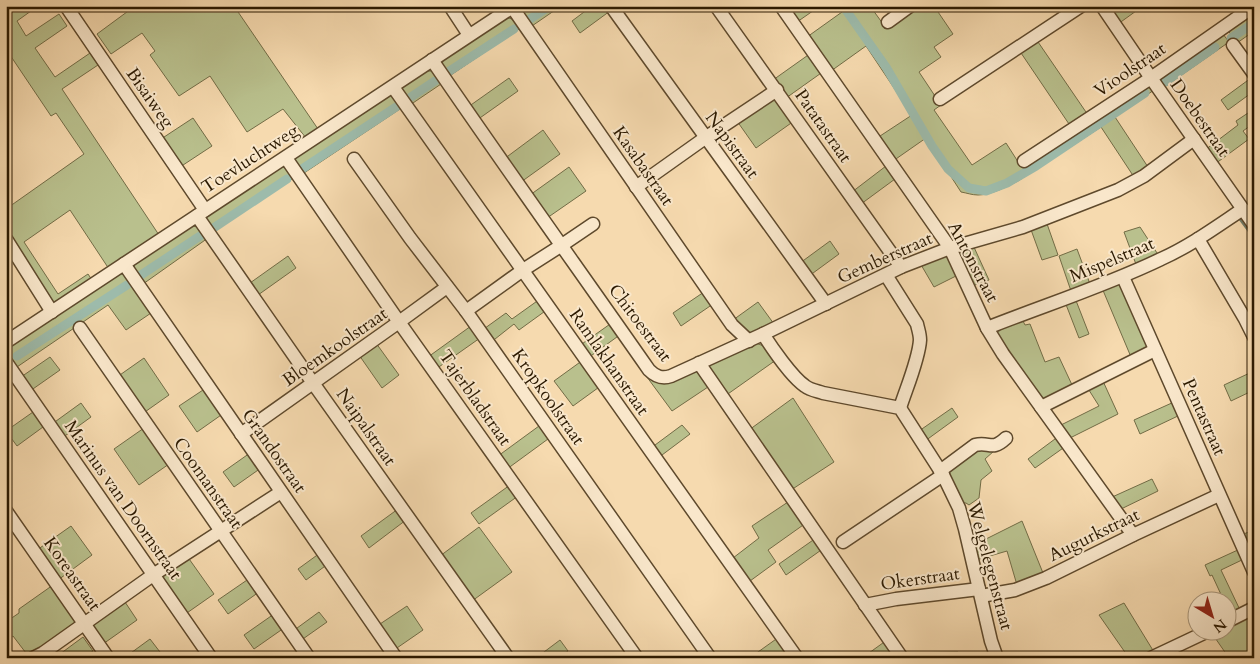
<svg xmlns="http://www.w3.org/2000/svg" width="1260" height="664" font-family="Cardo,serif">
  <rect width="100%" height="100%" fill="#f6daaf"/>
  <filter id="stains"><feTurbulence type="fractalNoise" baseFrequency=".004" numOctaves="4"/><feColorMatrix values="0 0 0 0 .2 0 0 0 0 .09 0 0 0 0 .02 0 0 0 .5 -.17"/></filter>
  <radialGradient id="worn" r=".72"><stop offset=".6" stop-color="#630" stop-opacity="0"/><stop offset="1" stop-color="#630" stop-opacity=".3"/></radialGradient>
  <!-- green -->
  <g fill="#b9c08d" stroke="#726c46">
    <polygon points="6,6 38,6 17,21 26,36 59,14 67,26 35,48 55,77 93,51 101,63 62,89 159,235 109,269 70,210 24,242 58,294 88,274 92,280 55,303 53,303 6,233 6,209 84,154 56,113 51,116 10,55 6,57"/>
    <polygon points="135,6 234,6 318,129 306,138 283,109 247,132 210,76 179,96 150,55 155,51 142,33 111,54 97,34"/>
    <polygon points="522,6 561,6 529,28 519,10"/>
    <polygon points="592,6 607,6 610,11 580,33 572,21"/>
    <polygon points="799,6 820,6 797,22 790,12"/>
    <path d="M838,6h32l16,22 30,-22h18l19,28 -19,13 7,10 -22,15 22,33 -7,5 38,55 34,-22 16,25 124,-85 8,7 -39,27 33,50 -14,10 -33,-50 -83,54c-12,6 -27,14 -40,14 -6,0 -11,-2 -17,-3l-35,-54 -33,23 -16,-23 35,-23 -46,-69 -35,25 -24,-34 35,-25z"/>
    <polygon points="1106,6 1143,6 1118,24"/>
    <polygon points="1254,9 1254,31 1237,43 1227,29"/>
    <path d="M505,18c8,-1 10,4 14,11l-71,48 -6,-10 1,-8z"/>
    <polygon points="1223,34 1229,42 1163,88 1159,78"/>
    <polygon points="1036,39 1088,115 1071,127 1019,50"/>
    <polygon points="811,53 824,71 786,98 773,80"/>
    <polygon points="426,71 435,71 444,82 410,105 402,92 402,87"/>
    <polygon points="509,78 518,91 477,120 468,107"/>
    <polygon points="1251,78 1254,82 1254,91 1228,110 1221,100"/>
    <polygon points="391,95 394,96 403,107 301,175 294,162 294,159 387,96"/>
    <polygon points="771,99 776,99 794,121 756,148 737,121"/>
    <polygon points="1254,109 1254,123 1243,131 1249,139 1215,164 1205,150 1238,125 1236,121"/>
    <polygon points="193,118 212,146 177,169 158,141"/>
    <polygon points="543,130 560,154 521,182 504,159"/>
    <polygon points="886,166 895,179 861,204 852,192"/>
    <polygon points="282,167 287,168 295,177 212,232 205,219 206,216"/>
    <polygon points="569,167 586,191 547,218 530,195"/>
    <polygon points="1046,221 1058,255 1042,260 1030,227"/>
    <path d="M191,226l8,1 9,11 -65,46c-4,-6 -11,-14 -8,-21z"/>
    <polygon points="1140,227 1159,256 1137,267 1124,232"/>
    <polygon points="830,241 839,254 809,276 800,263"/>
    <polygon points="973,245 989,280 972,286 958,254 958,249"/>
    <polygon points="1077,249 1090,284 1071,291 1059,256"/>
    <polygon points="945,252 960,274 934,287 920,263"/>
    <polygon points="288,256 296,268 258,295 250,283"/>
    <polygon points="119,274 124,274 154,311 126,330 108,305 14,369 6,356 6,348"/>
    <polygon points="1118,281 1149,346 1131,357 1102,288"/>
    <polygon points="704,292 713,304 681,326 673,313"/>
    <polygon points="1075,298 1089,334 1079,338 1065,302"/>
    <polygon points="540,299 548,309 519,330 514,324 490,343 481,331 506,313 512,319"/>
    <polygon points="758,302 774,324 753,335 745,331 733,320"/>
    <polygon points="1022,319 1025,325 1030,324 1045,362 1059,357 1073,387 1044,401 1039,399 997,333 1004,327"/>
    <polygon points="613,322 621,334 588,358 579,346"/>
    <polygon points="471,326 480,338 436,369 428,357"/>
    <polygon points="376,343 399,375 382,388 359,355"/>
    <polygon points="756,343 766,347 776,360 725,396 707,365"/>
    <polygon points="50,357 60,370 30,391 21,377"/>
    <polygon points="144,358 169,395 142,414 117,377"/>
    <polygon points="583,360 602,385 573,406 554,381"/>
    <polygon points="697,370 711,385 672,411 644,373 654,379"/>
    <polygon points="1254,371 1254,390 1231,401 1224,385"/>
    <polygon points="1102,379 1118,414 1068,439 1059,426 1099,406 1087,387"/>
    <polygon points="206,388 224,413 197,432 179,406"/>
    <polygon points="793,398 834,462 791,490 749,430"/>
    <polygon points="1174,402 1180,415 1140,434 1134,420"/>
    <polygon points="81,403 91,417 62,438 52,424"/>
    <polygon points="952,408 958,417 925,441 919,431"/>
    <polygon points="33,412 43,427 17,446 6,431"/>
    <polygon points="682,425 690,434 658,458 651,448"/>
    <polygon points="539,426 548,439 507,469 498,456"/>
    <polygon points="144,428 169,464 139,485 114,449"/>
    <polygon points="1059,436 1066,446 1035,468 1028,459"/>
    <polygon points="974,448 994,451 985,459 992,471 981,480 979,498 969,505 966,503 961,503 948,475 948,467"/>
    <polygon points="250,453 261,468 234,487 223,472"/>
    <polygon points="1152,479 1158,491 1119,510 1110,498"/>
    <polygon points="510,485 518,496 479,524 471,513"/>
    <polygon points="791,500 806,523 768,550 776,562 750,581 733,558 759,538 752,526"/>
    <polygon points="398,509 406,520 369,548 361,536"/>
    <polygon points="1022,521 1043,573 1017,585 1007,551 976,560 972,546"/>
    <polygon points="71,526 92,555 58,580 37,550"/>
    <polygon points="479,527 512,572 472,601 440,556"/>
    <polygon points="1254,530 1254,546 1247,549 1241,535"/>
    <polygon points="816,538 824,548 786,575 779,564"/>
    <polygon points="1240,549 1244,559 1221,570 1240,610 1230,615 1228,610 1228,602 1224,601 1212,575 1210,576 1205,565"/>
    <polygon points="320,553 328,564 306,580 298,569"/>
    <polygon points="187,556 214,594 184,615 161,574"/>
    <polygon points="250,578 259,592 228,614 218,600"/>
    <polygon points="53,585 77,622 29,657 13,636 6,640 6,622 19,613 19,609"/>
    <polygon points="123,599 137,620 103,644 91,622"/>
    <polygon points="1124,603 1154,652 1142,658 1129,658 1099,615"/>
    <polygon points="407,606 423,630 394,650 377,626"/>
    <polygon points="319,612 327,622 300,641 293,631"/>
    <polygon points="1254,612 1254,658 1229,658 1211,632 1228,632 1228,624"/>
    <polygon points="274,614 284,628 254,649 244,635"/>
    <polygon points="83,637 93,651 83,658 62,658 60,654"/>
    <polygon points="779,637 789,653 783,658 751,657"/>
    <polygon points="150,639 160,652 152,658 124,658"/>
    <polygon points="560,640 568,651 559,658 536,658"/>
    <polygon points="887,640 899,658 862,658"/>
    <polygon points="958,652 959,658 907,658 903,653"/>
  </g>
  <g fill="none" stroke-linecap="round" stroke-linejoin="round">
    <!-- stream -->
    <g stroke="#6f7a67" stroke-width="2.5">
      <polyline points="1238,218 1239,218 1254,238"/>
      <polyline points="775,658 782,653"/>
    </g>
    <!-- canal -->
    <g stroke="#9dbbab" stroke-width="9">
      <polyline points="843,6 886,67 932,146 948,169 969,188 986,191 1007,183 1036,166 1145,93"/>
      <polyline points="530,19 550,6"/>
      <polyline points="1231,38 1254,23"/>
      <polyline points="448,72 514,29"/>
      <polyline points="1162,84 1215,47"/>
      <polyline points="411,97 435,81"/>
      <polyline points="302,169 396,107"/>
      <polyline points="215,227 287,179"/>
      <polyline points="141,275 200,236"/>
      <polyline points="17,356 127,285"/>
    </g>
    <!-- minor casing -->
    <g stroke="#5e492c" stroke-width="15">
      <g id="minor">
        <polyline points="66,6 205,210"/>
        <polyline points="450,6 469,35"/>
        <polyline points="611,6 826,304"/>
        <polyline points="716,6 901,267"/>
        <polyline points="781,6 950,248 987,328 1003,354 1133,535"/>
        <polyline points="1102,6 1151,78 1254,225"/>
        <polyline points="512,7 732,325 749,341"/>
        <polyline points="888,22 910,6"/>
        <polyline points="1233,45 1254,74"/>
        <path d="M432,60c71,104 145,207 217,310 7,7 13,9 22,6l92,-42 138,-67 49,-19 73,-21 95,-37 26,-14 50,-37"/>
        <polyline points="393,87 797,658"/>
        <polyline points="940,99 1081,6"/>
        <polyline points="286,158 399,322 637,658"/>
        <polyline points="354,159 410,238 466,311 710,658"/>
        <polyline points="1024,161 1151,78 1254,6"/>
        <polyline points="636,187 705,138 777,90"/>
        <polyline points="197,216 313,383 508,658"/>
        <polyline points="6,239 52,312"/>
        <polyline points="1198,239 1245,319 1254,337"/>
        <polyline points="124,264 396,658"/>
        <path d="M886,275l31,49c1,5 3,10 3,16 -1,19 -14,49 -20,68"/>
        <polyline points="1123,277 1254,572"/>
        <polyline points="466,311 523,270 562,245 593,224"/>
        <polyline points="80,328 309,658"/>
        <path d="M987,328c58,-23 118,-42 174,-69 29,-13 55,-32 82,-50"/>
        <path d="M763,334c9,14 29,43 42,52 5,4 12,5 18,7l77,15 43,67 16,33 6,21 26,112 6,17"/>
        <polyline points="6,342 514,6"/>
        <polyline points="6,362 211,658"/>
        <polyline points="699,363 902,658"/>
        <polyline points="1041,407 1155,350"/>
        <polyline points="241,434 399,322 447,287"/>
        <path d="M940,471l35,-26c15,-4 16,7 31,-7"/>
        <polyline points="6,511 108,658"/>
        <polyline points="843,542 943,475"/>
        <polyline points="981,596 1015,590 1046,578 1133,535 1219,495"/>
        <polyline points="865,605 896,599 979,589"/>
        <polyline points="1228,621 1254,608"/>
        <polyline points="33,658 43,653 153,575 281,492"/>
        <polyline points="1151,658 1206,632"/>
      </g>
    </g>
    <!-- minor -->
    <use href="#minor" stroke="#f9e7cb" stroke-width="12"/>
  </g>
  <g text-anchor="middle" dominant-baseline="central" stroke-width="4" stroke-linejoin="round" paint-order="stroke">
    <!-- street labels -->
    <g font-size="18" fill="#2b1900" stroke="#f9e7cb">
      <text transform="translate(1130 70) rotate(-34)">Vioolstraat</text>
      <text transform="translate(150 98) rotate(55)">Bisaiweg</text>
      <text transform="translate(1200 118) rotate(55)">Doebestraat</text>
      <text transform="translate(823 126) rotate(55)">Patatastraat</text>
      <text transform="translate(732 145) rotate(54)">Napistraat</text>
      <text transform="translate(250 159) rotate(-33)">Toevluchtweg</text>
      <text transform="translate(643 166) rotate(55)">Kasabastraat</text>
      <text transform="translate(885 258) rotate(-24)">Gemberstraat</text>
      <text transform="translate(1112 260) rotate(-23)">Mispelstraat</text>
      <text transform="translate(973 262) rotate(62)">Antonstraat</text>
      <text transform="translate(640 323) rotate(53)">Chitoestraat</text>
      <text transform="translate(335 347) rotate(-35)">Bloemkoolstraat</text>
      <text transform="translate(609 362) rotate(55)">Ramlakhanstraat</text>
      <text transform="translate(548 397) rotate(55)">Kropkoolstraat</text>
      <text transform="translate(475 398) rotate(55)">Tajerbladstraat</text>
      <text transform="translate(1204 417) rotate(66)">Pentastraat</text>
      <text transform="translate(366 427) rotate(55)">Naipalstraat</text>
      <text transform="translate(274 451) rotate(55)">Grandostraat</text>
      <text transform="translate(208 483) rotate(55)">Coomanstraat</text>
      <text transform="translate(123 500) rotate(55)">Marinus van Doornstraat</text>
      <text transform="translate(1094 535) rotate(-26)">Augurkstraat</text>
      <text transform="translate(990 566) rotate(75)">Welgelegenstraat</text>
      <text transform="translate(72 574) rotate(55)">Koreastraat</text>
      <text transform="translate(920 579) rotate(-8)">Okerstraat</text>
    </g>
  </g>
  <!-- margin -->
  <rect width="1260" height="664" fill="none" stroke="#f6daaf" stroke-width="25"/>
  <rect x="8" y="8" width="1245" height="649" fill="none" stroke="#2b1900" stroke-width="2.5"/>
  <rect x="12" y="12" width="1235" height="639" fill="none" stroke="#2b1900"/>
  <!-- north arrow -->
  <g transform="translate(1212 616) rotate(142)"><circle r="24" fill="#f9e7cb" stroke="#a7957a"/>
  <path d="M0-4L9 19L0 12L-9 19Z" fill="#8f2418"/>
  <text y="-8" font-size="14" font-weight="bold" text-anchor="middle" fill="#2b1900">N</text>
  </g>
  <rect width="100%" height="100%" filter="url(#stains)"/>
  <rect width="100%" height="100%" fill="url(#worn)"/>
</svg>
